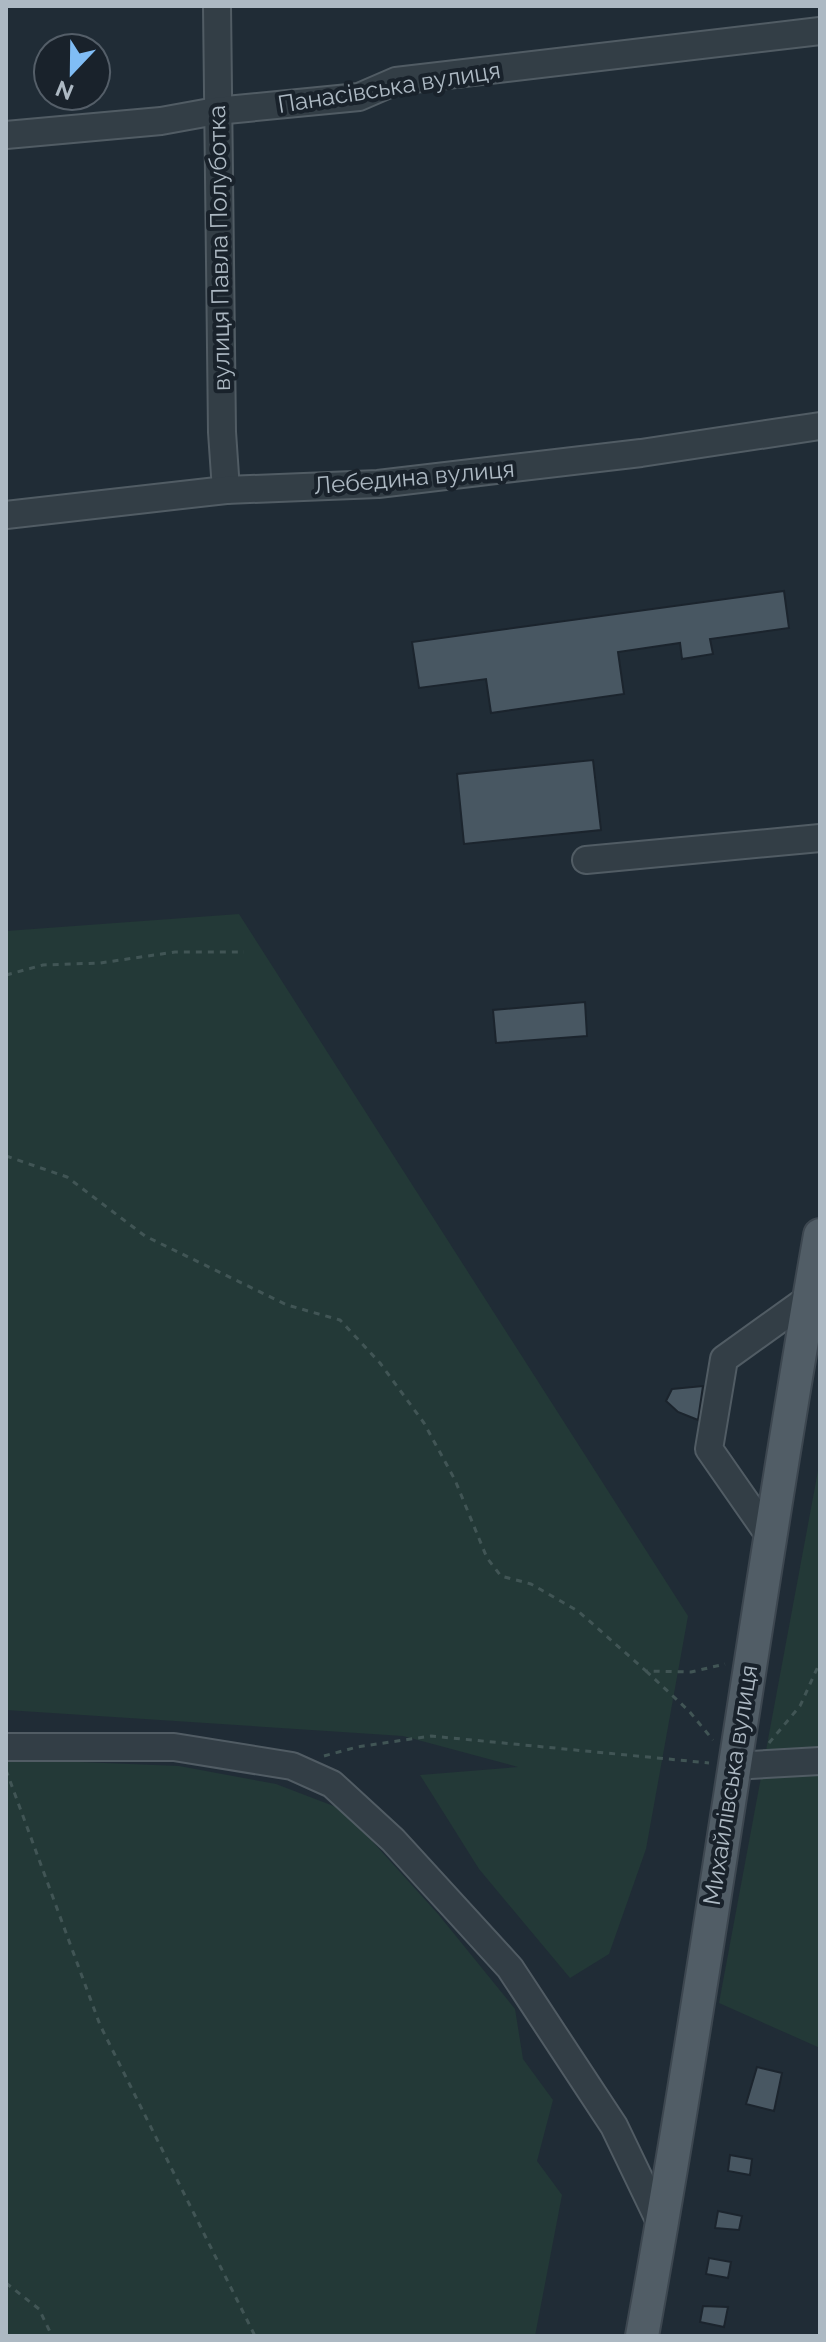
<svg xmlns="http://www.w3.org/2000/svg" width="826" height="2342" font-family="Raleway,sans-serif">
  <rect width="100%" height="100%" fill="#202c36"/>
  <!-- green -->
  <g fill="#233937">
    <polygon points="239,914 688,1616 646,1849 609,1954 570,1978 479,1869 420,1775 518,1767 403,1736 6,1710 6,931"/>
    <polygon points="820,1460 820,2048 719,2003"/>
    <polygon points="6,1759 179,1766 276,1784 344,1810 438,1914 515,2009 523,2059 553,2100 537,2161 562,2195 535,2336 6,2336"/>
  </g>
  <!-- building -->
  <g fill="#485762" stroke="#1b242d" stroke-width="2">
    <polygon points="784,591 789,628 710,639 713,654 682,659 680,643 618,652 624,694 491,713 486,679 419,688 412,642"/>
    <polygon points="593,760 601,830 464,844 457,774"/>
    <polygon points="585,1002 587,1036 496,1043 493,1010"/>
    <polygon points="703,1386 698,1420 678,1412 666,1401 672,1389"/>
    <polygon points="757,2067 782,2073 774,2111 746,2104"/>
    <polygon points="730,2155 752,2159 750,2175 728,2171"/>
    <polygon points="718,2211 742,2216 739,2230 715,2228"/>
    <polygon points="709,2258 731,2262 728,2278 706,2274"/>
    <polygon points="703,2306 728,2307 724,2327 700,2322"/>
  </g>
  <g fill="none" stroke-linecap="round" stroke-linejoin="round">
    <!-- minor casing -->
    <g stroke="#515c64" stroke-width="30">
      <g id="minor">
        <polyline points="217,6 222,432 226,490"/>
        <polyline points="6,135 161,121 216,111 359,97 396,81 820,31"/>
        <polyline points="6,515 226,490 378,484 641,453 820,426"/>
        <polyline points="586,860 820,838"/>
        <polyline points="771,1538 709,1449 724,1359 809,1298"/>
        <polyline points="6,1747 174,1747 292,1766 332,1784 393,1840 510,1968 614,2126 662,2226"/>
        <polyline points="733,1766 820,1761"/>
      </g>
    </g>
    <!-- major casing -->
    <g stroke="#3d4750" stroke-width="36">
      <path id="major" d="M642,2336c66,-366 114,-735 178,-1101"/>
    </g>
    <!-- path -->
    <g stroke="#415555" stroke-width="3" stroke-dasharray="6 6" stroke-linecap="butt">
      <polyline points="6,975 43,965 100,963 175,952 244,952"/>
      <polyline points="6,1156 67,1177 145,1236 287,1305 340,1320 380,1363 424,1423 455,1480 487,1558 501,1576 531,1584 578,1611 646,1671 691,1672 725,1664"/>
      <polyline points="646,1671 689,1711 713,1740"/>
      <polyline points="769,1743 800,1706 820,1662"/>
      <polyline points="324,1756 357,1747 431,1736 709,1763"/>
      <polyline points="6,1770 100,2025 255,2336"/>
      <polyline points="6,2283 39,2309 52,2336"/>
    </g>
    <!-- minor -->
    <use href="#minor" stroke="#333e46" stroke-width="26"/>
    <!-- major -->
    <use href="#major" stroke="#515d66" stroke-width="32"/>
  </g>
  <g text-anchor="middle" dominant-baseline="central" stroke-width="8" stroke-linejoin="round" paint-order="stroke">
    <!-- street labels -->
    <g font-size="24" fill="#adb9c3" stroke="#19222b">
      <text transform="translate(389 87) rotate(-9)">Панасівська вулиця</text>
      <text transform="translate(219 248) rotate(-91)">вулиця Павла Полуботка</text>
      <text transform="translate(414 477) rotate(-5)">Лебедина вулиця</text>
      <text transform="translate(730 1785) rotate(-81)">Михайлівська вулиця</text>
    </g>
  </g>
  <!-- border -->
  <rect width="826" height="2342" fill="none" stroke="#adb9c3" stroke-width="16"/>
  <!-- north arrow -->
  <g transform="translate(72 72) rotate(202)"><circle r="38" fill="#19222b" stroke="#545e68" stroke-width="2"/>
  <path d="M0-6L14 30L0 20L-14 30Z" fill="#80bdf5"/>
  <text y="-12" font-size="22" font-weight="bold" text-anchor="middle" fill="#adb9c3">N</text>
  </g>
</svg>
